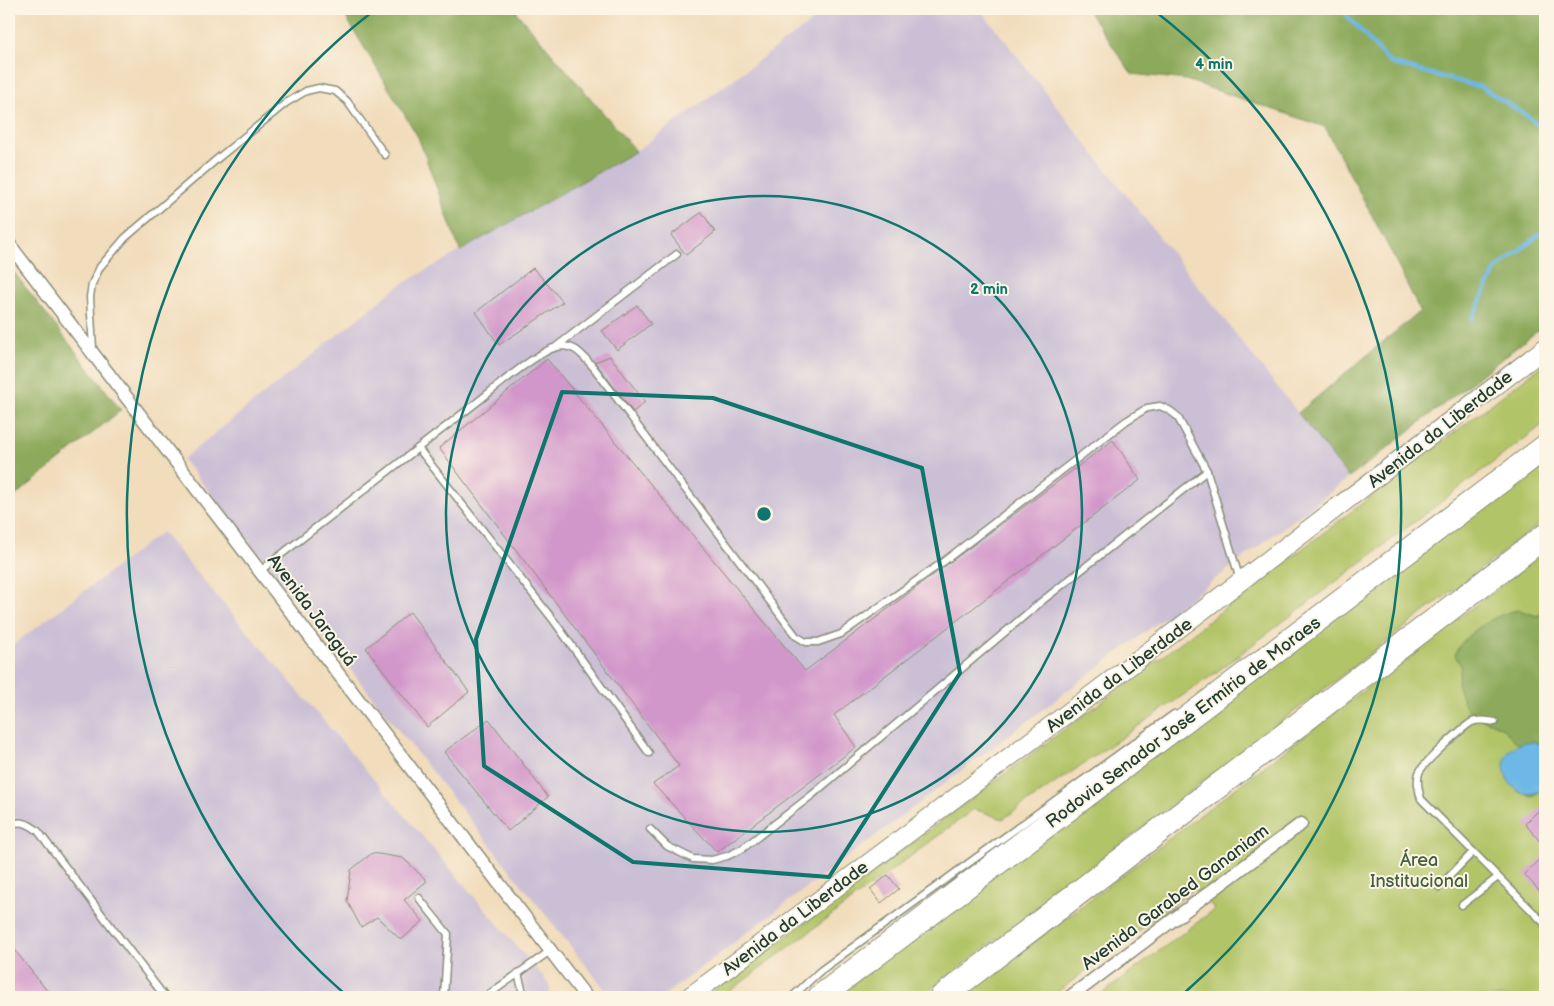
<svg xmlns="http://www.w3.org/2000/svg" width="1554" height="1006" font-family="'Balsamiq Sans',sans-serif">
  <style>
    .industrial { fill: #cbbfd5 }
    .green { fill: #b2c467; stroke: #68804e }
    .forest { fill: #8daa5c; stroke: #567448 }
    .water { fill: #6db8e6; stroke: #467a8d }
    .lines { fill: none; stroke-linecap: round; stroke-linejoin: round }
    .stream { stroke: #6db8e6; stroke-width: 4 }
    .building { fill: #d196ca }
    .lane-casing { stroke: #888c78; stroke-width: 9 }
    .street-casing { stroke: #888c78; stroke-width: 15 }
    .secondary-casing { stroke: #888c78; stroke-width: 20 }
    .highway-casing { stroke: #888c78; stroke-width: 26 }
    .lane { stroke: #fff; stroke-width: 6 }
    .street { stroke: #fff; stroke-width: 12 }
    .secondary { stroke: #fff; stroke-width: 18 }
    .highway { stroke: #fff; stroke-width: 24 }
    .marked { fill: none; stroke: #0f766e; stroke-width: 4; stroke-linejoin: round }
    .ring { fill: none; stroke: #0f766e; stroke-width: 2.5 }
    .labels { text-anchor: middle; stroke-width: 4; stroke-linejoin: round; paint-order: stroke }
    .street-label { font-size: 18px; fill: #1f3d34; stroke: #fcf5e5 }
    .park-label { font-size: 18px; fill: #445f41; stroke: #fcf5e5 }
    .centre { fill: #0f766e; stroke: #fcf5e5; stroke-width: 2.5 }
    .ring-label { font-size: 15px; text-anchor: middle; font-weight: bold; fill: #0f766e; stroke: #fcf5e5; stroke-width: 4; stroke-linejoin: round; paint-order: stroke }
  </style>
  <rect width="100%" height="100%" fill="#fcf5e5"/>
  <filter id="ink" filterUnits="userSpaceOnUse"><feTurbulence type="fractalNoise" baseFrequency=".02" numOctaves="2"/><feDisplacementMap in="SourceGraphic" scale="10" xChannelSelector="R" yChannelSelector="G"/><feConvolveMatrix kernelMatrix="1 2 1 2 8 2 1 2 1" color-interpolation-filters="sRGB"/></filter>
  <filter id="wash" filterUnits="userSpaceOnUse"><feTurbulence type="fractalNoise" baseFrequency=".0096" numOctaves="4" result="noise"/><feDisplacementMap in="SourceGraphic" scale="20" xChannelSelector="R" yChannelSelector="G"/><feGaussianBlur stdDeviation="1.12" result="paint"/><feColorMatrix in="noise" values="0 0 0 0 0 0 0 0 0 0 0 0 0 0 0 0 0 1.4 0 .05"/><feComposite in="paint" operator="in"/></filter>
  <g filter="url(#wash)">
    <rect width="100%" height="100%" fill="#f1dcbb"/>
    <g class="industrial">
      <polygon points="829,9 980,9 1349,478 662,997 611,997 183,459 397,287 636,151"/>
      <polygon points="162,532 549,984 551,997 9,997 9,648"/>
    </g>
    <g class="green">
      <polygon points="1545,363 1545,423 1214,674 1003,819 974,809 722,997 705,997 1155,662"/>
      <polygon points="1545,455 1545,520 921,997 834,997"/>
      <polygon points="1545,552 1545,610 1530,621 1545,629 1545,997 1098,997 1215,909 1194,889 1051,997 962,997"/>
    </g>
    <g class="forest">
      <polygon points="341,9 517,9 517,13 636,151 460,251 418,137"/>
      <polygon points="1087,9 1545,9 1545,325 1349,478 1298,413 1420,311 1388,246 1325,127 1186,80 1132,74"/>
      <polygon points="9,266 121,410 9,501"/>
      <path d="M 1519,610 L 1537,616 L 1545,614 L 1545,788 L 1533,796 L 1518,792 L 1511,775 L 1519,745 L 1501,727 L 1472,714 L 1465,706 L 1457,684 L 1461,666 L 1455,655 C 1461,635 1498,612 1519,610 Z"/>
    </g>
    <path class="water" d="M 1532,741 L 1545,746 L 1545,788 C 1511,813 1480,747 1532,741 Z"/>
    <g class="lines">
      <g class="stream">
        <polyline points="1341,9 1390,63 1481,87 1529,117 1545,131"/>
        <polyline points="1472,319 1496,269 1545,230"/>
      </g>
    </g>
    <g id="blocks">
      <g class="building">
        <polygon points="702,212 715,232 686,255 671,235"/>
        <polygon points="533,268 563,302 499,345 476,312"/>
        <polygon points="637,305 651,324 617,350 602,331"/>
        <polygon points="610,356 645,402 633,412 595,362"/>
        <polygon points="547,359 805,671 1113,440 1140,480 834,715 856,747 717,852 653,784 679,766 439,448"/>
        <polygon points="410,612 469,692 427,727 366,648"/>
        <polygon points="489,719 548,797 508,831 444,752"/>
        <polygon points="1545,804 1545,847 1525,824"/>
        <polygon points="372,853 403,858 427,881 404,900 423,921 401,940 377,917 361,927 347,901 351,870"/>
        <polygon points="1545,854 1545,897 1524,874"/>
        <polygon points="888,875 899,889 881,903 870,889"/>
        <polygon points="9,943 52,997 9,997"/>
      </g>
    </g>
  </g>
  <g filter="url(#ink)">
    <use href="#blocks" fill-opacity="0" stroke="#888c78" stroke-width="1"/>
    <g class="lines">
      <defs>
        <g id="lane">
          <polyline points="557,346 677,254"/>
          <polyline points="93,349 90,297 92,284 100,267 125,238 217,159 286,103 306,91 319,88 335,91 347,101 385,155"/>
          <polyline points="418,448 554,621 649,753"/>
          <polyline points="1207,471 1240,580"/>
          <path d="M 260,571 C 332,515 404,459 476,403 C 493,390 538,351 557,347 C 575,343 583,356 594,368 L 796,636 L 806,642 L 818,642 L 841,634 L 943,562 L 1126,421 L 1147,408 L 1160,406 L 1169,410 L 1177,416 L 1207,471 L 1042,601 L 812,795 L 742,849 L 727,856 L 712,860 L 693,859 L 667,846 L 650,829"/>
          <path d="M 1495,722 C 1488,721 1479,719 1472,722 C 1463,727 1422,764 1419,773 C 1416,782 1419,791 1421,799 L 1545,924"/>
          <path d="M 9,825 C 21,820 28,823 38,831 L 165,997"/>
          <polyline points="1439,887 1473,852"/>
          <polyline points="419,898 448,934 444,997"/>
          <polyline points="1462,905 1498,877"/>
          <polyline points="518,973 524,997"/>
          <polyline points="485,997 550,951"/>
          <polyline points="792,997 820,971 1174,714"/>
        </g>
        <g id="street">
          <polyline points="9,244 586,997"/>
          <polyline points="1070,997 1301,824"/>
        </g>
        <path id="secondary" d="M 689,997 C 977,784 1261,566 1545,348"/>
        <g id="highway">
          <polyline points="820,997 1545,447"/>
          <polyline points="942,997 1545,536"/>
        </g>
      </defs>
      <use href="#lane" class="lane-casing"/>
      <use href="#street" class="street-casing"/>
      <use href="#secondary" class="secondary-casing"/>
      <use href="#highway" class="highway-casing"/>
      <use href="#lane" class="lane"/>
      <use href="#street" class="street"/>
      <use href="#secondary" class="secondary"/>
      <use href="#highway" class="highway"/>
    </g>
  </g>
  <path class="marked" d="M 562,392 L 713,398 L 922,468 L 960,673 L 829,877 L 633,862 L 484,766 L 476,639 Z"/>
  <g class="ring">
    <circle cx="764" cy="514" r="318"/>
    <path d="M346 995A637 637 0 0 1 372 12M1156 12A637 637 0 0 1 1182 995"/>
  </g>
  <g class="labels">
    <g class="street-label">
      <text transform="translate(1440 429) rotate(-38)" y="6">Avenida da Liberdade</text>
      <text transform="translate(312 610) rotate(53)" y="6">Avenida Jaraguá</text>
      <text transform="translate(1119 675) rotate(-37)" y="6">Avenida da Liberdade</text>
      <text transform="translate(1183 722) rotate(-37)" y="6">Rodovia Senador José Ermírio de Moraes</text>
      <text transform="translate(1175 897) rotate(-37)" y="6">Avenida Garabed Gananiam</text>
      <text transform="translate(795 918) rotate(-37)" y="6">Avenida da Liberdade</text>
    </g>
    <g class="park-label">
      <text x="1419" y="866">Área<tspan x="1419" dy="21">Institucional</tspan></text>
    </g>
  </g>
  <circle cx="764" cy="514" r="8" class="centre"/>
  <g class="ring-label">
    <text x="1214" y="69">4 min</text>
    <text x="989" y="294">2 min</text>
  </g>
  <rect width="1554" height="1006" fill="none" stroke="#fcf5e5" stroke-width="30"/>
</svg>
